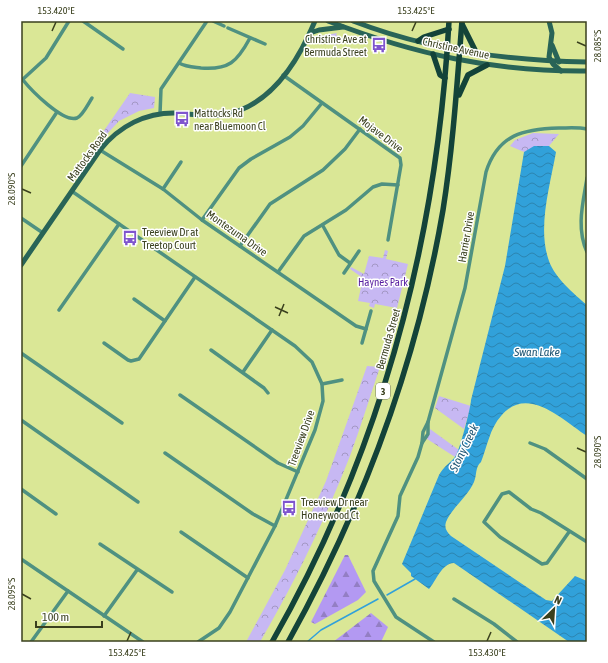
<svg xmlns="http://www.w3.org/2000/svg" width="608" height="663" font-family="'Asap Condensed',sans-serif">
  <style>
    .forest { fill: url(#forest-firs) }
    .park { fill: url(#park-crowns) }
    .water { fill: url(#water-waves) }
    .lines { fill: none; stroke-linecap: round; stroke-linejoin: round }
    .stream { stroke: #31a1da; stroke-width: 1.5 }
    .street { stroke: #4f9181; stroke-width: 3.5 }
    .secondary { stroke: #296457; stroke-width: 5 }
    .primary { stroke: #134339; stroke-width: 5.5 }
    .ticks { fill: none; stroke: #3a401e; stroke-width: 1.5 }
    .labels { text-anchor: middle; stroke-width: 3; stroke-linejoin: round; paint-order: stroke }
    .shield { fill: #fff; stroke: #757962; stroke-width: 1 }
    .shield-label { font-size: 10px; font-weight: bold; fill: #3a401e }
    .poi-label { font-size: 11px; fill: #3a401e; stroke: #fff; text-anchor: start }
    .street-label { font-size: 11px; fill: #3a401e; stroke: #fff }
    .park-label { font-size: 11px; fill: #571ea0; stroke: #fff }
    .water-label { font-size: 12px; font-style: italic; fill: #205776; stroke: #fff }
    .neatline { fill: none; stroke: #3a401e; stroke-width: 1.5 }
    .ticks-label { font-size: 10px; text-anchor: middle; fill: #3a401e }
  </style>
  <defs>
    <pattern id="forest-firs" width="22" height="20" patternUnits="userSpaceOnUse"><rect width="22" height="20" fill="#b399f2"/><path d="M5 1l3.5 6h-7zM16 11l3.5 6h-7z" fill="#937ec3"/></pattern>
    <pattern id="park-crowns" width="20" height="18" patternUnits="userSpaceOnUse"><rect width="20" height="18" fill="#c7b8f3"/><path d="M2 6a3 3 0 1 1 6 0M12 15a3 3 0 1 1 6 0" fill="none" stroke="#a397c4"/></pattern>
    <pattern id="water-waves" width="16" height="10" patternUnits="userSpaceOnUse"><rect width="16" height="10" fill="#31a1da"/><path d="M0 5q4-4 8 0t8 0" fill="none" stroke="#2b85b0"/></pattern>
  </defs>
  <rect width="100%" height="100%" fill="#dae796"/>
  <g class="forest">
    <polygon points="345,555 348,555 366,592 358,600 315,624 311,622"/>
    <polygon points="371,613 388,627 381,642 333,642"/>
  </g>
  <g class="park">
    <polygon points="337,33 336,35 340,37 336,45 316,37"/>
    <polygon points="130,93 155,97 154,108 139,111 119,121 85,158"/>
    <polygon points="533,133 559,134 549,146 540,146 524,152 510,146 515,140"/>
    <polygon points="385,250 388,251 386,259 408,264 397,308 375,304 374,308 369,306 370,303 358,301 363,278 350,269 351,267 364,274 369,256 383,258"/>
    <path d="M 367,366 L 380,367 C 370,396 361,426 350,456 C 325,520 295,582 260,642 L 246,642 L 285,570 L 326,481 Z"/>
    <polygon points="439,396 471,406 464,429 435,408"/>
    <polygon points="430,429 459,450 455,457 427,439"/>
  </g>
  <path class="water" d="M 534,146 L 549,146 L 556,152 C 550,186 537,228 549,261 C 555,278 574,294 587,305 L 587,436 C 563,420 527,384 501,416 C 490,428 487,447 481,462 C 475,467 477,475 474,482 C 468,496 451,509 446,522 C 444,528 447,532 451,536 L 546,600 L 552,601 L 575,576 L 587,581 L 587,642 L 569,642 L 454,563 C 442,563 436,581 429,589 L 411,576 L 411,573 L 402,564 L 439,475 C 444,466 449,464 455,457 C 459,453 471,407 471,400 L 505,266 L 524,152 Z"/>
  <g class="lines">
    <g class="stream">
      <polyline points="387,595 415,579"/>
      <polyline points="307,642 321,630 378,599"/>
    </g>
    <g class="street">
      <polyline points="83,21 123,49"/>
      <polyline points="213,21 224,26"/>
      <polyline points="228,28 265,44"/>
      <path d="M 179,63 C 186,67 193,67 201,68 C 229,70 237,62 250,38"/>
      <polyline points="283,75 400,158 401,165 388,240"/>
      <polyline points="22,80 46,58 69,21"/>
      <path d="M 23,80 C 31,90 63,123 77,118 C 83,115 88,104 92,98"/>
      <polyline points="160,114 161,89 207,21"/>
      <polyline points="100,150 163,189 202,220 356,326 366,329"/>
      <polyline points="21,166 57,112"/>
      <path d="M 587,178 C 583,203 576,228 587,252"/>
      <polyline points="163,189 181,162"/>
      <polyline points="73,192 295,346 312,362 322,384 323,401 315,430 275,526 230,612 219,628 198,642"/>
      <polyline points="21,218 43,233"/>
      <polyline points="202,220 239,168 251,159 290,137 303,126 322,103"/>
      <polyline points="323,226 339,255 350,263"/>
      <polyline points="240,246 270,204 323,170 345,149 360,129"/>
      <polyline points="278,272 304,236 346,210 373,187 382,184 398,185"/>
      <polyline points="344,273 359,251"/>
      <polyline points="134,299 165,321"/>
      <polyline points="59,310 119,224"/>
      <polyline points="104,343 128,360 131,361 139,359 195,277"/>
      <polyline points="362,343 371,311"/>
      <polyline points="211,350 264,388 268,393"/>
      <polyline points="21,353 122,423"/>
      <polyline points="243,372 272,330"/>
      <polyline points="322,384 342,380"/>
      <polyline points="180,395 278,463 298,472"/>
      <polyline points="21,420 138,502"/>
      <polyline points="422,443 428,434 428,422"/>
      <polyline points="530,443 545,449 587,479"/>
      <polyline points="165,453 253,514 275,526"/>
      <polyline points="21,489 56,514"/>
      <polyline points="181,532 248,578"/>
      <polyline points="569,532 547,563 542,564 500,537 484,522 502,494 509,492 531,509 541,513 587,542"/>
      <polyline points="100,544 172,592"/>
      <polyline points="21,559 143,642"/>
      <polyline points="454,599 494,624 517,642"/>
      <polyline points="104,616 137,570"/>
      <polyline points="31,642 68,591"/>
      <path d="M 434,642 L 396,617 L 374,581 L 373,571 L 398,516 L 400,496 L 418,457 L 422,443 L 423,432 L 428,422 L 465,288 L 486,172 C 498,134 524,129 559,128 C 568,128 578,127 587,129"/>
    </g>
    <g class="secondary">
      <path d="M 328,21 C 414,54 494,72 587,71"/>
      <path d="M 353,21 C 428,50 508,61 587,62"/>
      <polyline points="549,21 552,33 549,57 553,64 561,71"/>
      <polyline points="310,33 319,30 343,27"/>
      <polyline points="552,45 559,62"/>
      <path d="M 21,265 L 100,150 C 119,126 146,112 177,113 C 192,114 208,117 223,115 C 270,107 298,62 315,21"/>
    </g>
    <g class="primary">
      <polyline points="462,24 477,54"/>
      <polyline points="418,41 424,37 449,29"/>
      <polyline points="433,54 440,75 445,78"/>
      <polyline points="459,95 468,75 487,65"/>
      <path d="M 272,642 C 381,451 437,240 449,21"/>
      <path d="M 288,642 C 363,507 417,362 443,210 C 453,147 457,84 462,21"/>
    </g>
  </g>
  <path class="ticks" d="M 52,31 L 56,22M 412,31 L 416,22M 577,42 L 586,46M 22,189 L 31,193M 275,307 L 288,313M 279,316 L 284,304M 577,448 L 586,452M 22,594 L 31,599M 127,641 L 131,632M 487,641 L 491,632"/>
  <defs>
    <symbol id="bus-bare" viewBox="-9 -9 18 18"><path d="M-5-6H5V4H4V6H2V4H-2V6H-4V4H-5ZM-3.5-4V0h7V-4ZM-3.5 1.2v1.5H-2V1.2ZM2 1.2v1.5H3.5V1.2Z" fill="#7f55ce" stroke="#fff" stroke-width="2.5" paint-order="stroke"/></symbol>
  </defs>
  <g fill-rule="evenodd">
    <use href="#bus-bare" x="368" y="34" width="22" height="22"/>
    <use href="#bus-bare" x="171" y="108" width="22" height="22"/>
    <use href="#bus-bare" x="119" y="227" width="22" height="22"/>
    <use href="#bus-bare" x="278" y="497" width="22" height="22"/>
  </g>
  <g class="labels">
    <rect class="shield" x="376" y="383" width="14" height="16" rx="3"/>
    <g class="shield-label">
      <text x="383" y="395">3</text>
    </g>
    <g class="poi-label">
      <text x="367" y="43" text-anchor="end">Christine Ave at<tspan x="367" dy="13">Bermuda Street</tspan></text>
      <text x="194" y="117">Mattocks Rd<tspan x="194" dy="13">near Bluemoon Cl</tspan></text>
      <text x="142" y="236">Treeview Dr at<tspan x="142" dy="13">Treetop Court</tspan></text>
      <text x="301" y="506">Treeview Dr near<tspan x="301" dy="13">Honeywood Ct</tspan></text>
    </g>
    <g class="street-label">
      <text transform="translate(456 48) rotate(12)" y="4">Christine Avenue</text>
      <text transform="translate(381 134) rotate(37)" y="4">Mojave Drive</text>
      <text transform="translate(87 156) rotate(-54)" y="4">Mattocks Road</text>
      <text transform="translate(237 233) rotate(35)" y="4">Montezuma Drive</text>
      <text transform="translate(466 237) rotate(-80)" y="4">Harrier Drive</text>
      <text transform="translate(388 339) rotate(-74)" y="4">Bermuda Street</text>
      <text transform="translate(301 438) rotate(-70)" y="4">Treeview Drive</text>
    </g>
    <g class="park-label">
      <text x="383" y="286">Haynes Park</text>
    </g>
    <g class="water-label">
      <text x="537" y="356">Swan Lake</text>
      <text transform="translate(464 448) rotate(-64)" y="4">Stony Creek</text>
    </g>
  </g>
  <rect width="608" height="663" fill="none" stroke="#ffffff" stroke-width="44"/>
  <g transform="translate(554 609) rotate(25)" stroke="#ffffff" stroke-width="3" paint-order="stroke">
  <path d="M0-3L7 15L0 10L-7 15Z" fill="#3a401e"/>
  <text y="-6" font-size="11" font-weight="bold" text-anchor="middle" fill="#3a401e">N</text>
  </g>
  <path d="M36 621v6h66v-6" fill="none" stroke="#3a401e" stroke-width="2"/>
  <text x="42" y="621" font-size="12" fill="#3a401e" stroke="#ffffff" stroke-width="3" paint-order="stroke">100 m</text>
  <rect x="22" y="22" width="564" height="619" class="neatline"/>
  <g class="ticks-label">
    <text x="56" y="14">153.420°E</text>
    <text x="416" y="14">153.425°E</text>
    <text transform="translate(597 46) rotate(-90)" y="4">28.085°S</text>
    <text transform="translate(11 189) rotate(-90)" y="4">28.090°S</text>
    <text transform="translate(597 452) rotate(-90)" y="4">28.090°S</text>
    <text transform="translate(11 594) rotate(-90)" y="4">28.095°S</text>
    <text x="127" y="656">153.425°E</text>
    <text x="487" y="656">153.430°E</text>
  </g>
</svg>
